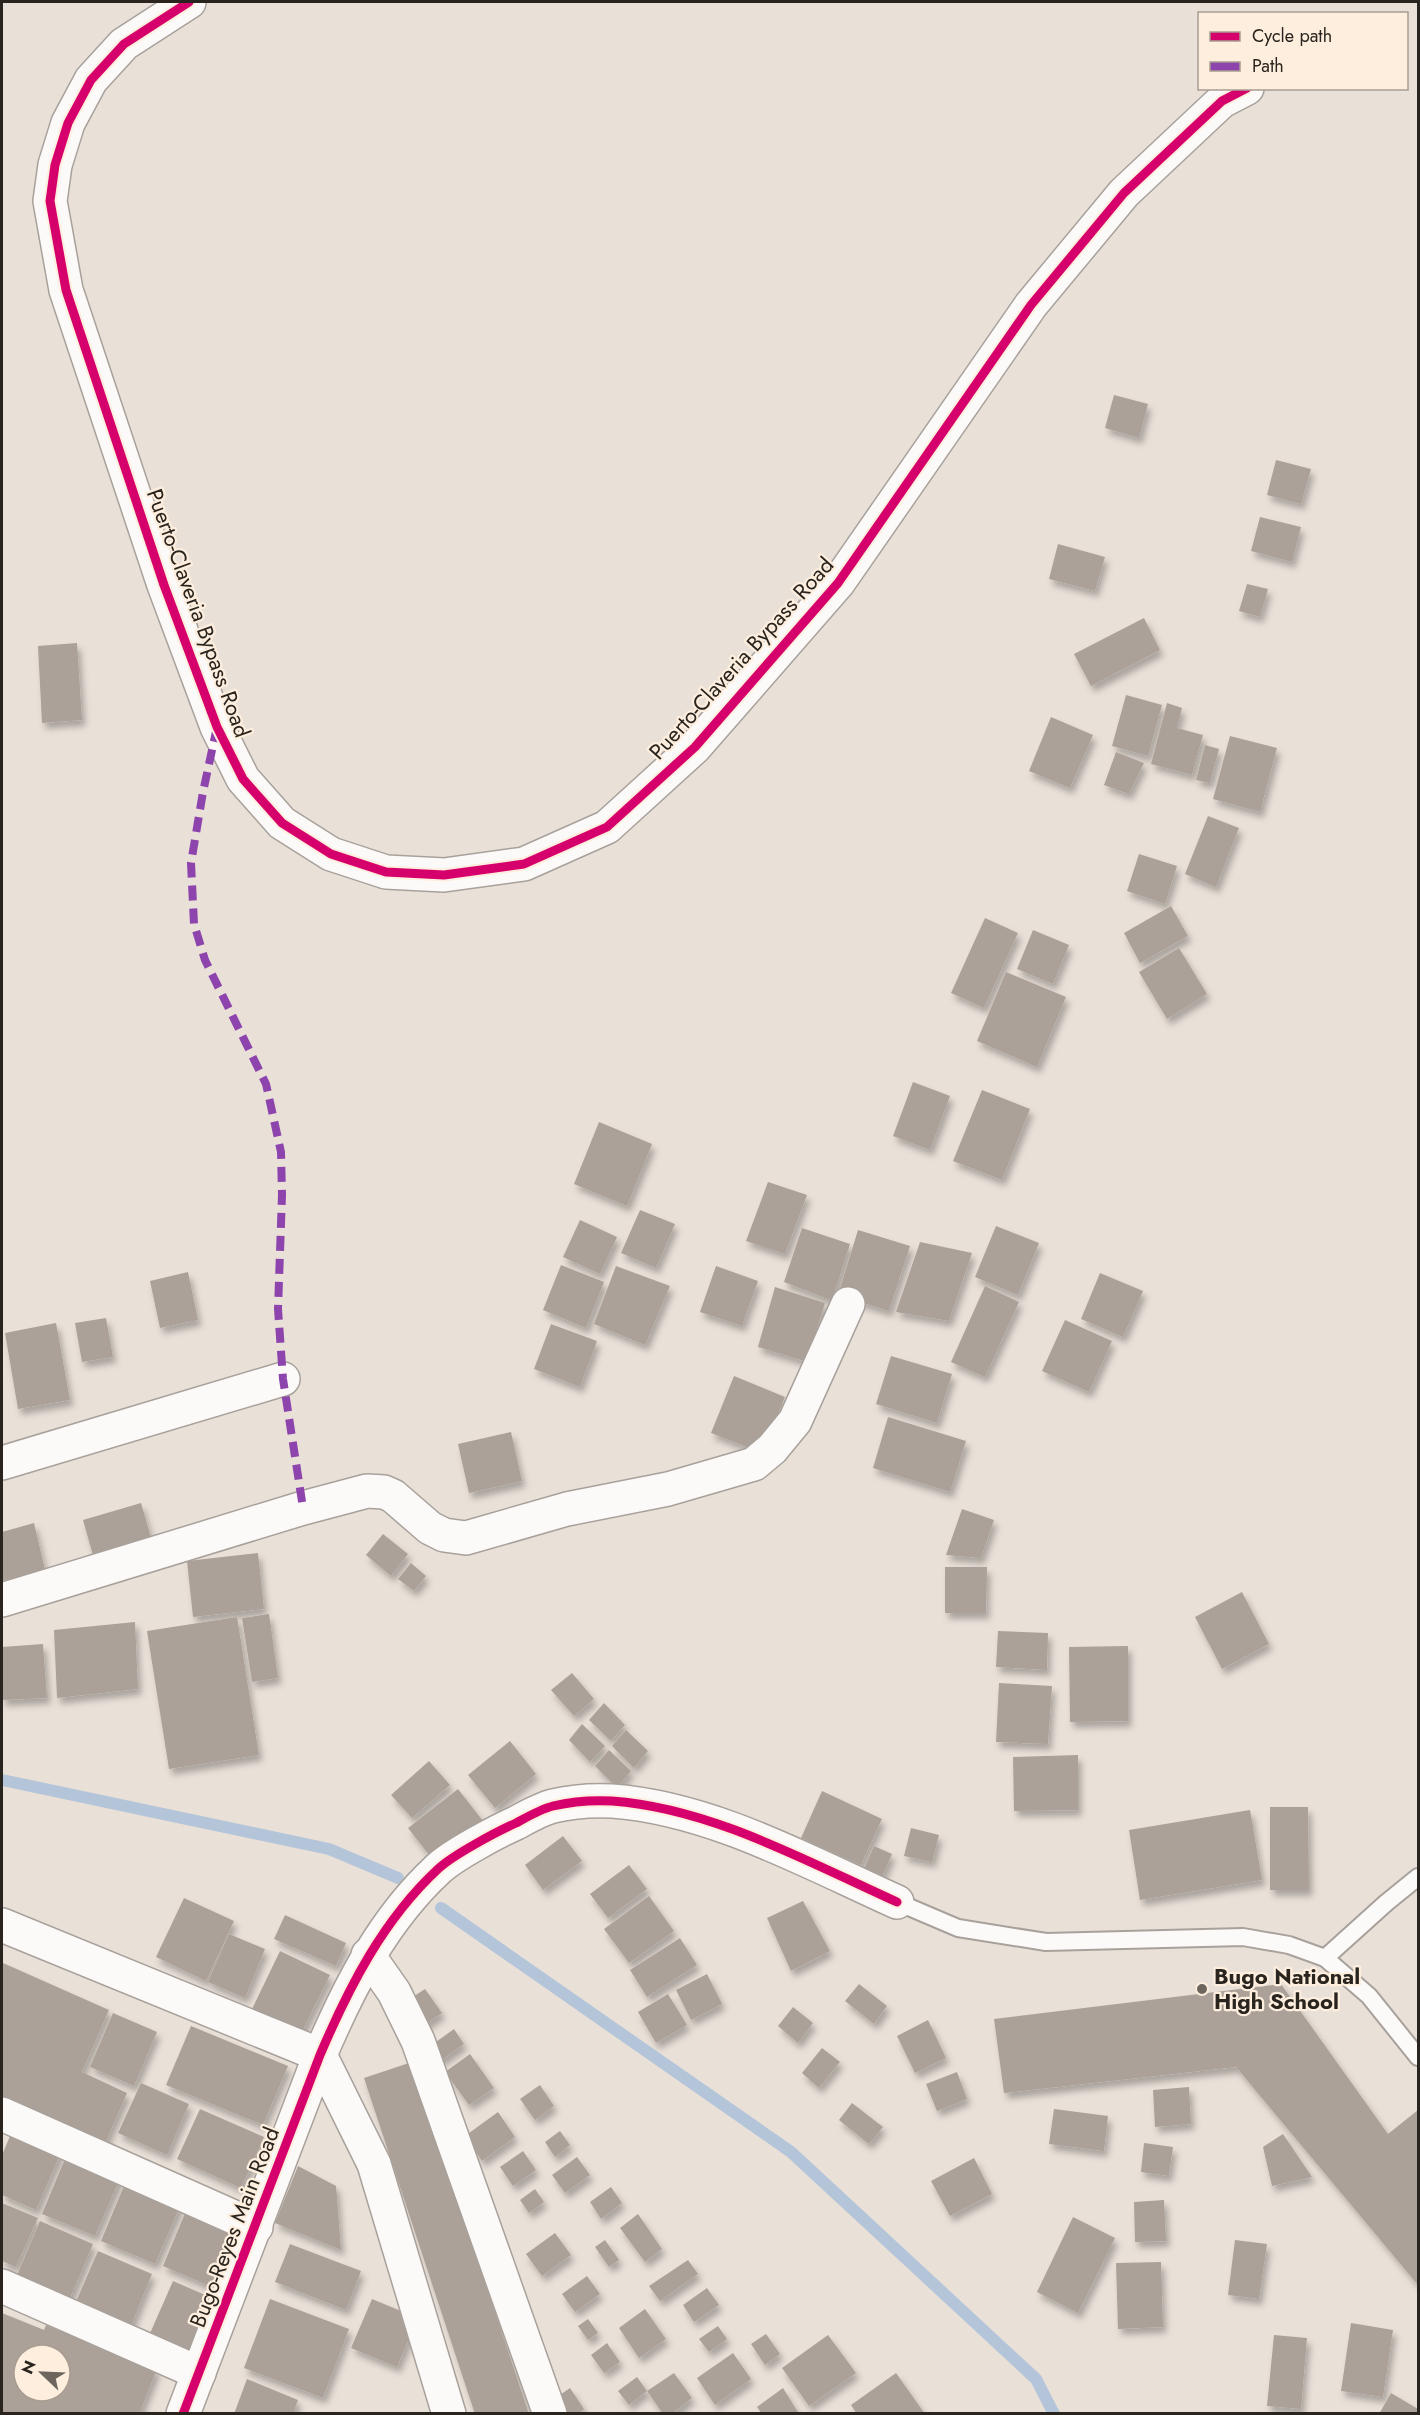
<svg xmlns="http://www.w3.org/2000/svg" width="1420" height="2415" font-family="Jost,sans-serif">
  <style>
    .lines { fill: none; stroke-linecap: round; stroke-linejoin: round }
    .stream { stroke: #b4c5da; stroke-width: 12 }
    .building { fill: #aba198; fill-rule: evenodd; filter: url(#shadow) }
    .lane-casing { stroke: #a8a19b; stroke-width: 20 }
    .street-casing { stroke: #a8a19b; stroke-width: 36 }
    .secondary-casing { stroke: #a8a19b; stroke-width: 36 }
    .lane { stroke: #fcfaf9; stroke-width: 16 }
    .street { stroke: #fcfaf9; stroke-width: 33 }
    .secondary { stroke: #fcfaf9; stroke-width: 33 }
    .quiet { stroke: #8e44ad; stroke-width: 8; stroke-dasharray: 15 8; stroke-linecap: butt }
    .cycleway-casing { stroke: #fdeede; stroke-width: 13 }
    .cycleway { stroke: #d6006c; stroke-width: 9 }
    .poi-dot { fill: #6c665f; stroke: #fdeede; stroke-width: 2 }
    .labels { text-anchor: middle; stroke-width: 4.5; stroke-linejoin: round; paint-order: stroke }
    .street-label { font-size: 22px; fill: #29241e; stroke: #fdeede }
    .poi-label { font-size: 22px; font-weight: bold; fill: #29241e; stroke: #fdeede; text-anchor: start }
  </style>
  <defs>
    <filter id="shadow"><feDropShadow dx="3.5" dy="6" stdDeviation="3" flood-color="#0004"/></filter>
  </defs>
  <rect width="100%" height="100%" fill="#e9e0d8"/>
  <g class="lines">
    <g class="stream">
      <polyline points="2,1780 329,1849 398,1878"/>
      <polyline points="441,1908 791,2152 1036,2379 1054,2414"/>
    </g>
  </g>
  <g class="building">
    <polygon points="1114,395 1148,404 1139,438 1105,428"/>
    <polygon points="1276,460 1311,469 1301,504 1267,495"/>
    <polygon points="1260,517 1301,527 1292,562 1251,551"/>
    <polygon points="1058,544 1105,557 1095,591 1049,579"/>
    <polygon points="1247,584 1268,589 1260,617 1239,611"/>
    <polygon points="1144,618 1160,650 1091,686 1074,654"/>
    <polygon points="77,643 82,720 42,723 38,646"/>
    <polygon points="1126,695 1162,705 1148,756 1112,746"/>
    <polygon points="1167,703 1182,708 1177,728 1203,735 1192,775 1151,764"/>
    <polygon points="1051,717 1093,735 1070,788 1029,771"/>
    <polygon points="1230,736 1277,748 1260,812 1213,799"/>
    <polygon points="1205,745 1219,749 1210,783 1196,780"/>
    <polygon points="1116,752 1144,763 1129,794 1104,785"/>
    <polygon points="1208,816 1239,828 1216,887 1185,874"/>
    <polygon points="1139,854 1177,866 1165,904 1127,891"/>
    <polygon points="1171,906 1188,936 1140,963 1124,933"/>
    <polygon points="985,918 1018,933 984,1008 951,993"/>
    <polygon points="1033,930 1069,945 1053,984 1017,969"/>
    <polygon points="1179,948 1207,994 1167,1019 1139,972"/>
    <polygon points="1006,972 1066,997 1037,1067 977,1041"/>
    <polygon points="913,1082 950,1096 930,1150 893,1136"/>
    <polygon points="982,1090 1030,1109 1002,1180 953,1161"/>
    <polygon points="599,1122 652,1144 627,1206 574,1184"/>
    <polygon points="768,1182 807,1195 785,1254 746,1241"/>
    <polygon points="640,1210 675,1224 656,1268 621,1253"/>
    <polygon points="580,1220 617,1237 600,1274 563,1257"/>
    <polygon points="996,1226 1039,1243 1018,1295 975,1277"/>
    <polygon points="802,1228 850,1244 833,1298 825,1298 784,1282"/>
    <polygon points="858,1230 910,1246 889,1311 838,1295"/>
    <polygon points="920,1242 972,1253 949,1321 896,1312"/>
    <polygon points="561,1265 604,1282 586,1328 543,1310"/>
    <polygon points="616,1266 670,1286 645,1345 594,1324"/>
    <polygon points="716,1266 758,1281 742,1326 700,1312"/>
    <polygon points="188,1272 198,1320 160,1328 150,1281"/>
    <polygon points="1100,1273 1143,1291 1123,1337 1081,1319"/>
    <polygon points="985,1286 1019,1302 985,1377 951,1362"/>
    <polygon points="775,1287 825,1303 807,1362 758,1347"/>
    <polygon points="106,1318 113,1357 82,1362 75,1323"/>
    <polygon points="1065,1320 1112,1341 1089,1392 1042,1371"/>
    <polygon points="56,1323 70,1400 18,1409 5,1333"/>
    <polygon points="551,1324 597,1341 580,1387 534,1369"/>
    <polygon points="891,1356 952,1374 937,1423 876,1404"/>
    <polygon points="734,1376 785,1397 762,1453 711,1433"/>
    <polygon points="888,1417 966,1441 950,1492 873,1468"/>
    <polygon points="511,1432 522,1481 469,1493 458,1444"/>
    <polygon points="141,1503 152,1541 94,1559 83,1520"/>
    <polygon points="962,1509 994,1520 981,1558 946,1555"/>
    <polygon points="34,1523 45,1570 2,1581 2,1532"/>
    <polygon points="383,1534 408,1554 391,1576 366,1555"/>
    <polygon points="258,1553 264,1609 193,1617 187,1561"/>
    <polygon points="411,1563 426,1576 414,1591 398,1579"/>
    <polygon points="945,1567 987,1567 986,1613 945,1613"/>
    <polygon points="1242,1592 1269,1644 1222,1669 1195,1617"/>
    <polygon points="269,1614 278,1678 252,1682 242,1618"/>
    <polygon points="237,1617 259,1755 169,1769 147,1631"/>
    <polygon points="135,1622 138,1689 57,1698 54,1630"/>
    <polygon points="998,1631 1048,1633 1047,1670 996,1667"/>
    <polygon points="43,1644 47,1698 2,1700 2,1647"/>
    <polygon points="1128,1646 1128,1721 1070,1722 1069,1647"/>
    <polygon points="572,1673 594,1699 574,1716 551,1690"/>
    <polygon points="999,1683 1052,1686 1048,1744 996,1742"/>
    <polygon points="604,1703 625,1725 611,1741 589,1720"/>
    <polygon points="582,1724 605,1746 590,1762 569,1740"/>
    <polygon points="626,1730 648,1751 634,1768 612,1746"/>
    <polygon points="510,1741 536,1774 495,1808 468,1775"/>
    <polygon points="609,1750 631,1771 617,1788 595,1766"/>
    <polygon points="1078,1755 1078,1810 1014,1811 1013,1757"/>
    <polygon points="429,1761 450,1785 412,1818 391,1795"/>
    <polygon points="458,1789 483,1821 433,1860 408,1828"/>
    <polygon points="822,1791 882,1819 861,1865 801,1838"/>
    <polygon points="1270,1807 1308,1807 1309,1890 1270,1890"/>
    <polygon points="1250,1810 1262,1880 1140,1900 1129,1830"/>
    <polygon points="911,1828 939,1835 932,1862 904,1856"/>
    <polygon points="563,1836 582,1861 543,1890 525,1865"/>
    <polygon points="874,1846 892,1854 882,1877 864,1869"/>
    <polygon points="629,1865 647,1889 608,1918 590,1894"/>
    <polygon points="649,1896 674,1931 629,1963 604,1929"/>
    <polygon points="184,1898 234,1921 206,1981 156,1957"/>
    <polygon points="803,1901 830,1951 791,1971 767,1918"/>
    <polygon points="285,1915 346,1943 336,1966 274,1939"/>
    <polygon points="229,1934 265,1949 245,1998 208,1982"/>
    <polygon points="680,1938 697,1965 647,1997 630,1970"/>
    <polygon points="280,1951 330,1975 301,2034 252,2009"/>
    <polygon points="3,1963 109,2010 82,2072 127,2093 104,2146 2,2101"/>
    <polygon points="707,1974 722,2004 691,2020 676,1990"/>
    <polygon points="859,1984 887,2006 874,2024 845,2001"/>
    <polygon points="1281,1984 1388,2134 1418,2110 1418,2285 1236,2067 1004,2093 994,2019"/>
    <polygon points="425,1989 442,2013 422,2027 405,2002"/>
    <polygon points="668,1994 687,2025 656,2043 638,2012"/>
    <polygon points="793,2007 813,2023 798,2043 778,2026"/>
    <polygon points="113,2013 157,2032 134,2086 90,2067"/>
    <polygon points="928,2020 946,2058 915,2073 897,2036"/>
    <polygon points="191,2026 288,2066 263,2125 166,2085"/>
    <polygon points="454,2029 464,2044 439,2062 429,2047"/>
    <polygon points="822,2048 840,2062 819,2088 802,2073"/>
    <polygon points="470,2054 494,2088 469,2105 445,2072"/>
    <polygon points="412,2062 529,2414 475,2414 364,2078"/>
    <polygon points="957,2072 967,2099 937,2111 926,2084"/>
    <polygon points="141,2083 189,2104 167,2155 118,2133"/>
    <polygon points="540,2085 554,2106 535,2120 520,2099"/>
    <polygon points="1189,2087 1191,2124 1155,2127 1153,2090"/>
    <polygon points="852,2103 883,2127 869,2144 839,2120"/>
    <polygon points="200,2109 264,2137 241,2188 177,2159"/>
    <polygon points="1054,2109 1108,2116 1104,2151 1049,2144"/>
    <polygon points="498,2112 515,2137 482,2161 465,2136"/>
    <polygon points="13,2129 62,2150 36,2210 2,2195 2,2155"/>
    <polygon points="560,2131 570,2145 555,2157 545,2142"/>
    <polygon points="1283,2134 1312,2177 1272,2186 1263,2147"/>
    <polygon points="1144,2143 1173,2147 1169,2176 1141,2172"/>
    <polygon points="523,2151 536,2170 513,2186 500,2167"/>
    <polygon points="67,2154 121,2176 95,2236 42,2214"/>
    <polygon points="577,2157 590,2175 565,2193 552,2175"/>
    <polygon points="974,2158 992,2194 950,2216 931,2181"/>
    <polygon points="298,2166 336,2186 341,2250 275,2223"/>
    <polygon points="126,2181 181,2204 155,2264 101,2241"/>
    <polygon points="611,2187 622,2203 601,2219 590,2202"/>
    <polygon points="535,2189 544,2202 529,2213 520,2200"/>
    <polygon points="1164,2200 1166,2241 1135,2242 1134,2202"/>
    <polygon points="2,2203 38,2218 16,2267 2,2261"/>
    <polygon points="188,2206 239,2228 214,2288 163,2266"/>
    <polygon points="638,2214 662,2249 645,2262 620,2228"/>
    <polygon points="1073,2217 1115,2238 1078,2313 1037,2292"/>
    <polygon points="40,2221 93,2244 68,2303 15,2280"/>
    <polygon points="555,2233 571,2255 542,2276 526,2254"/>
    <polygon points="605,2240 619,2260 609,2267 595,2247"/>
    <polygon points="1235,2240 1267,2244 1259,2299 1228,2295"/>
    <polygon points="290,2244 361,2271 346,2310 275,2282"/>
    <polygon points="98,2251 152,2274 130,2328 75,2304"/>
    <polygon points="688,2260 698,2274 660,2301 649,2286"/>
    <polygon points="1161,2262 1163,2327 1118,2329 1116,2263"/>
    <polygon points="587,2276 600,2294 575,2312 562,2294"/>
    <polygon points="173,2281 219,2301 195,2358 148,2338"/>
    <polygon points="707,2288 719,2305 694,2322 683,2305"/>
    <polygon points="270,2299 349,2329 323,2398 244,2368"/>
    <polygon points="372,2299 418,2318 397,2367 351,2348"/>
    <polygon points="645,2309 666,2339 639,2358 619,2328"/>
    <path d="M 2,2313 L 44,2330 L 46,2325 L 157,2369 L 139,2414 L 2,2414 ZM 24,2355 L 60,2355 L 60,2391 L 24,2391 Z"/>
    <polygon points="588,2319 598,2333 588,2340 578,2326"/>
    <polygon points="1351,2323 1393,2330 1383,2397 1341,2391"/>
    <polygon points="718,2326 727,2339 709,2352 699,2339"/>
    <polygon points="766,2334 780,2354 765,2365 751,2344"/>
    <polygon points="828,2335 856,2373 809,2406 782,2368"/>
    <polygon points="1274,2335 1307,2338 1301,2409 1267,2406"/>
    <polygon points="607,2343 620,2362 604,2373 591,2355"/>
    <polygon points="733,2353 751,2379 715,2405 697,2378"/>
    <polygon points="674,2373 692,2398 671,2414 663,2414 647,2391"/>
    <polygon points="896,2373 925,2414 857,2414 851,2405"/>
    <polygon points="637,2377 647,2391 629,2405 618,2391"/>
    <polygon points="247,2379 298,2400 293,2414 234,2414"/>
    <polygon points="570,2388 584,2409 578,2414 564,2414 554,2399"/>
    <polygon points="783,2388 799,2414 762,2414 757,2407"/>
    <polygon points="1391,2393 1418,2409 1418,2414 1379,2414"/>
  </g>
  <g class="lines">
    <defs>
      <g id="lane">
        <polyline points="897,1902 958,1928 1046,1942 1243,1937 1289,1945 1325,1958 1369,1996 1418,2057"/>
        <polyline points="1325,1958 1386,1903 1418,1877"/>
      </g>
      <g id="street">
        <polyline points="2,1463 283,1379"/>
        <polyline points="2,1600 303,1508 367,1491 384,1492 393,1496 430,1528 444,1535 466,1538 567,1509 668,1489 754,1464 772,1449 795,1421 848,1304"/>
        <polyline points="2,1925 320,2055 374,2164 449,2414"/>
        <polyline points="368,1955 394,1992 418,2041 550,2414"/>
        <path d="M 320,2055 C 349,1987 383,1920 438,1869 C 453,1855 496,1832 516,1823 C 527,1817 541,1809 553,1806 C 570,1802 594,1800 612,1801 C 711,1808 808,1862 897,1902"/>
        <polyline points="2,2114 256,2227"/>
        <polyline points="2,2286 199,2373"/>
      </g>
      <g id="secondary">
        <polyline points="189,2 124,44 91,80 68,123 55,165 50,201 66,290 164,585 217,727 243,779 282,823 331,854 386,872 444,875 524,864 607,827 695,747 838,583 1031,305 1124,193 1222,101 1247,88"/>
        <polyline points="183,2414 320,2055"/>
      </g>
    </defs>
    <use href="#lane" class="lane-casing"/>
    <use href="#street" class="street-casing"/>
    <use href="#secondary" class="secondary-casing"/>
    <use href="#lane" class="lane"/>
    <use href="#street" class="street"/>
    <use href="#secondary" class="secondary"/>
    <polyline class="quiet" points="217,727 203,792 191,863 194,924 205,960 266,1084 281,1152 282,1195 278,1309 283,1379 303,1508"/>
    <defs>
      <g id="cycleway">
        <polyline points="189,2 124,44 91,80 68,123 55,165 50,201 66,290 164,585 217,727 243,779 282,823 331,854 386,872 444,875 524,864 607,827 695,747 838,583 1031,305 1124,193 1222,101 1247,88"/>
        <path d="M 183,2414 L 320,2055 C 349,1987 383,1920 438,1869 C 453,1855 496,1832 516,1823 C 527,1817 541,1809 553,1806 C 570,1802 594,1800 612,1801 C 711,1808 808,1862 897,1902"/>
      </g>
    </defs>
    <use href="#cycleway" class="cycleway-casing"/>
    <use href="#cycleway" class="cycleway"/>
  </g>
  <circle class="poi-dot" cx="1202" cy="1989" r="6"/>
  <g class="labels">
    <g class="street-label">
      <text transform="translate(199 613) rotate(70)" y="8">Puerto-Claveria Bypass Road</text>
      <text transform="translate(741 658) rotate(-48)" y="8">Puerto-Claveria Bypass Road</text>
      <text transform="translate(234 2227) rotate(-69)" y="8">Bugo-Reyes Main Road</text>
    </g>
    <g class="poi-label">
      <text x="1214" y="1984">Bugo National<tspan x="1214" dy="25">High School</tspan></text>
    </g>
  </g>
  <rect width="1420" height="2415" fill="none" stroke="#29241e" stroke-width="6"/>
  <rect x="1198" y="12" width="210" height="78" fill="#fdeede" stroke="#a89d91" stroke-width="1.5"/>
  <rect x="1210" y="32" width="30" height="9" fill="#d6006c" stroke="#a89d91" stroke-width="1.5"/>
  <text x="1252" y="42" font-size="18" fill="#29241e">Cycle path</text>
  <rect x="1210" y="62" width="30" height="9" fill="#8e44ad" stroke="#a89d91" stroke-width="1.5"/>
  <text x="1252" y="72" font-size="18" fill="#29241e">Path</text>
  <g transform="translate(42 2373) rotate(293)"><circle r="28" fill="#fdeede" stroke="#a89d91" stroke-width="1.5"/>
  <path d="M0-4.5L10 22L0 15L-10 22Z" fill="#6c665f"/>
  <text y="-9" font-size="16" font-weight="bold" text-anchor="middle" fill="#29241e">N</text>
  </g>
</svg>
